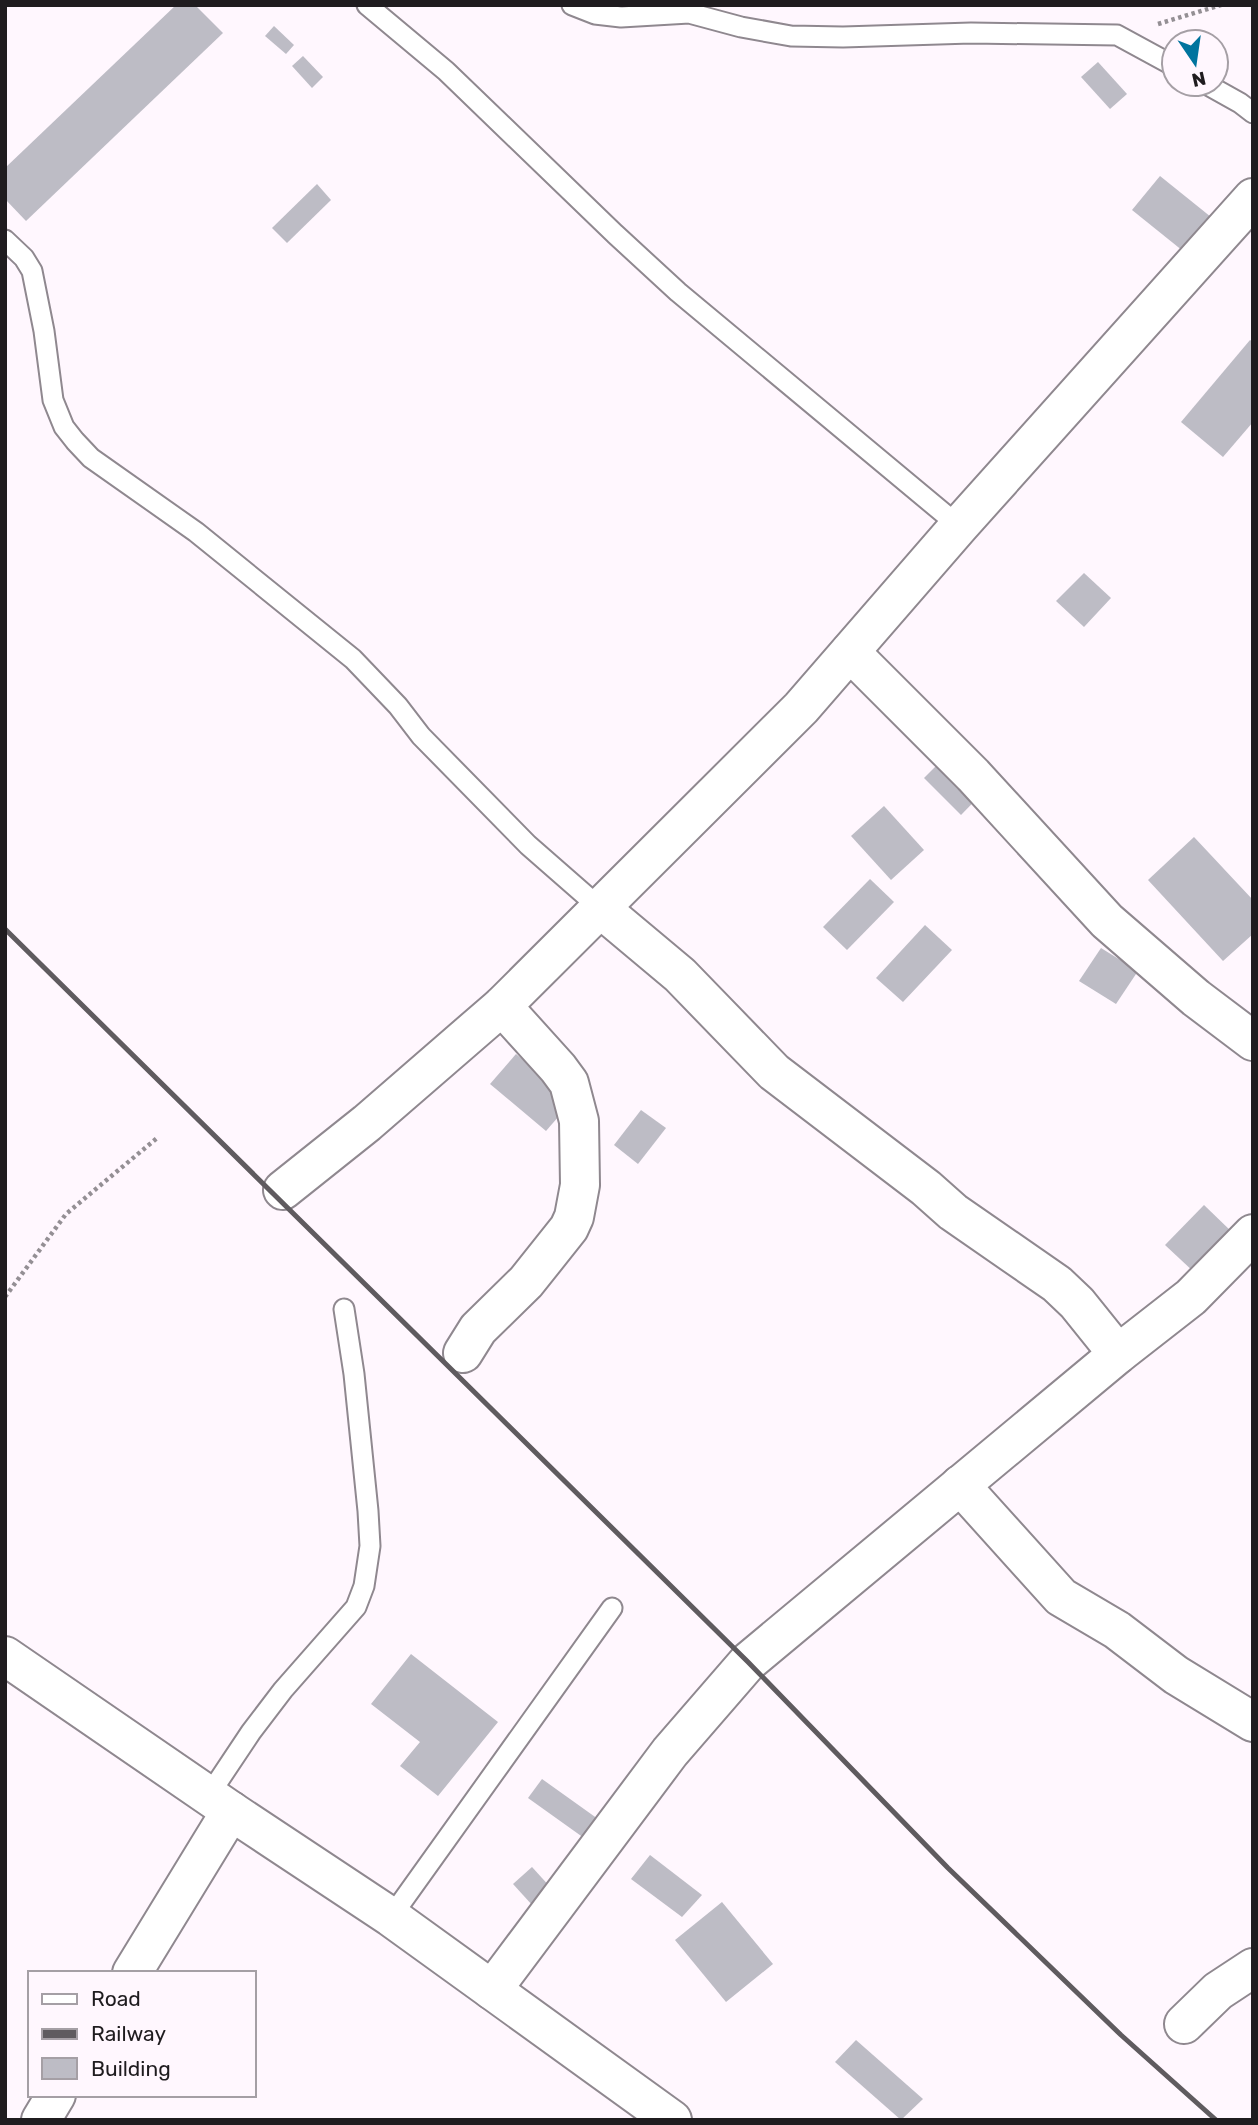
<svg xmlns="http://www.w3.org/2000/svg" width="1258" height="2125" font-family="Rubik,sans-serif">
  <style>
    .building { fill: #bdbcc5 }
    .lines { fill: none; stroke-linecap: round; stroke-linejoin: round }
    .lane-casing { stroke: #8f888f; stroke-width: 23 }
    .street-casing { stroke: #8f888f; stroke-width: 42 }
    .path { stroke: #948f94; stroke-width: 4.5; stroke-dasharray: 3.5 3.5; stroke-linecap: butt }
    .lane { stroke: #fff; stroke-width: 19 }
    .street { stroke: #fff; stroke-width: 38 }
    .rail { stroke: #5f5b5f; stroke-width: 5 }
  </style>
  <rect width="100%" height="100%" fill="#fff7fe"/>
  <g class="building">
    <polygon points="176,5 195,5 223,33 26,221 5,199 5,168"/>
    <polygon points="274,26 294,45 286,54 265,36"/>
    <polygon points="303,56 323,77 312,88 292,66"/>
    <polygon points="1098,62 1127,94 1110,109 1081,77"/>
    <polygon points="1160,176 1211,217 1183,251 1132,210"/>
    <polygon points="317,184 331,200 287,243 272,228"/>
    <polygon points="1250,340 1253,342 1253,422 1223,457 1181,422"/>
    <polygon points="1084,573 1111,598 1084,627 1056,601"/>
    <polygon points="945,757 998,777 961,815 924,778"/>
    <polygon points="884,806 924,850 891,880 851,836"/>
    <polygon points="1194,837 1253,900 1253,934 1223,961 1148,880"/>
    <polygon points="870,879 894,902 847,950 823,927"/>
    <polygon points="925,925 952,950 903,1002 876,978"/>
    <polygon points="1101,948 1138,971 1116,1004 1079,981"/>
    <polygon points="516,1054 572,1101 546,1131 490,1084"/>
    <polygon points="641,1110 666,1128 638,1164 614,1145"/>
    <polygon points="1204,1205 1233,1233 1195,1273 1165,1245"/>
    <polygon points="411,1654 498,1722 438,1796 400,1766 420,1742 371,1704"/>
    <polygon points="542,1779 605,1824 591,1843 528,1798"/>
    <polygon points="650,1855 702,1895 682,1917 631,1879"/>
    <polygon points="532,1867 552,1889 533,1906 513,1884"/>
    <polygon points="722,1902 773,1964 726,2002 675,1940"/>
    <polygon points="856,2040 923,2099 901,2120 835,2062"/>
  </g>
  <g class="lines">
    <defs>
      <g id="lane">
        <polyline points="367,5 446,71 615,234 678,292 959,526"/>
        <polyline points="572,5 595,14 621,17 689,13 741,27 791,36 843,37 971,33 1117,35 1174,66"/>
        <polyline points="1206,84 1240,103 1253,113"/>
        <polyline points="5,240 24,258 32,271 44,331 53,400 64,427 75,441 91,458 196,532 353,659 398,706 421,736 528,845 600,908"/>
        <polyline points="209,1795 251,1732 283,1690 356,1607 364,1586 370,1546 368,1511 354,1374 344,1309"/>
        <polyline points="391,1917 612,1608"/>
      </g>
      <g id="street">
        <polyline points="850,652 973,775 1107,921 1196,998 1253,1041"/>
        <polyline points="600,908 680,975 774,1072 926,1188 953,1212 1057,1284 1077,1303 1118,1354"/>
        <polyline points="283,1190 367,1123 502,1006 801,708 959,526 1253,198"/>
        <polyline points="463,1353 478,1329 526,1282 569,1228 574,1217 580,1185 579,1121 569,1083 558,1068 502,1006"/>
        <polyline points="960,1485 1061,1597 1117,1630 1176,1675 1253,1722"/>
        <polyline points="5,1656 231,1811 391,1917 672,2120"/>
        <polyline points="132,1973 231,1811"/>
        <polyline points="492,1990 670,1752 748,1662 1118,1354 1191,1297 1253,1234"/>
        <polyline points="1184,2024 1218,1991 1253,1968"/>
        <polyline points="41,2120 56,2095"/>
      </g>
    </defs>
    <use href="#lane" class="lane-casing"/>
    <use href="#street" class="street-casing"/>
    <g class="path">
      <polyline points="1158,24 1221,5"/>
      <polyline points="5,1297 66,1214 157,1138"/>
    </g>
    <use href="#lane" class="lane"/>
    <use href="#street" class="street"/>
    <polyline class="rail" points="5,929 748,1662 948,1868 1121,2035 1216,2120"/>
  </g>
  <rect width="1258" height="2125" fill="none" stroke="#1f1c1f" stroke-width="14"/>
  <rect x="28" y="1971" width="228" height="126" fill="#fff7fe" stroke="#a59fa5" stroke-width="2"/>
  <rect x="42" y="1994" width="35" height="10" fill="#ffffff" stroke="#a59fa5" stroke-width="2"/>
  <text x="91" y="2006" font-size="21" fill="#1f1c1f">Road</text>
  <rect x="42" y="2029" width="35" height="10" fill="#5f5b5f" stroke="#a59fa5" stroke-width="2"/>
  <text x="91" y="2041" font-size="21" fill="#1f1c1f">Railway</text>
  <rect x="42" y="2058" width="35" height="21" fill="#bdbcc5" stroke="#a59fa5" stroke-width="2"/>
  <text x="91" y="2076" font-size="21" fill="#1f1c1f">Building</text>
  <g transform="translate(1195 63) rotate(167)"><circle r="33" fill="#fff7fe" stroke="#a59fa5" stroke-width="2"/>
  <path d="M0-5L12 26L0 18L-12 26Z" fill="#00749e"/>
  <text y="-10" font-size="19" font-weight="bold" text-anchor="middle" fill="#1f1c1f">N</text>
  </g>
</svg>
